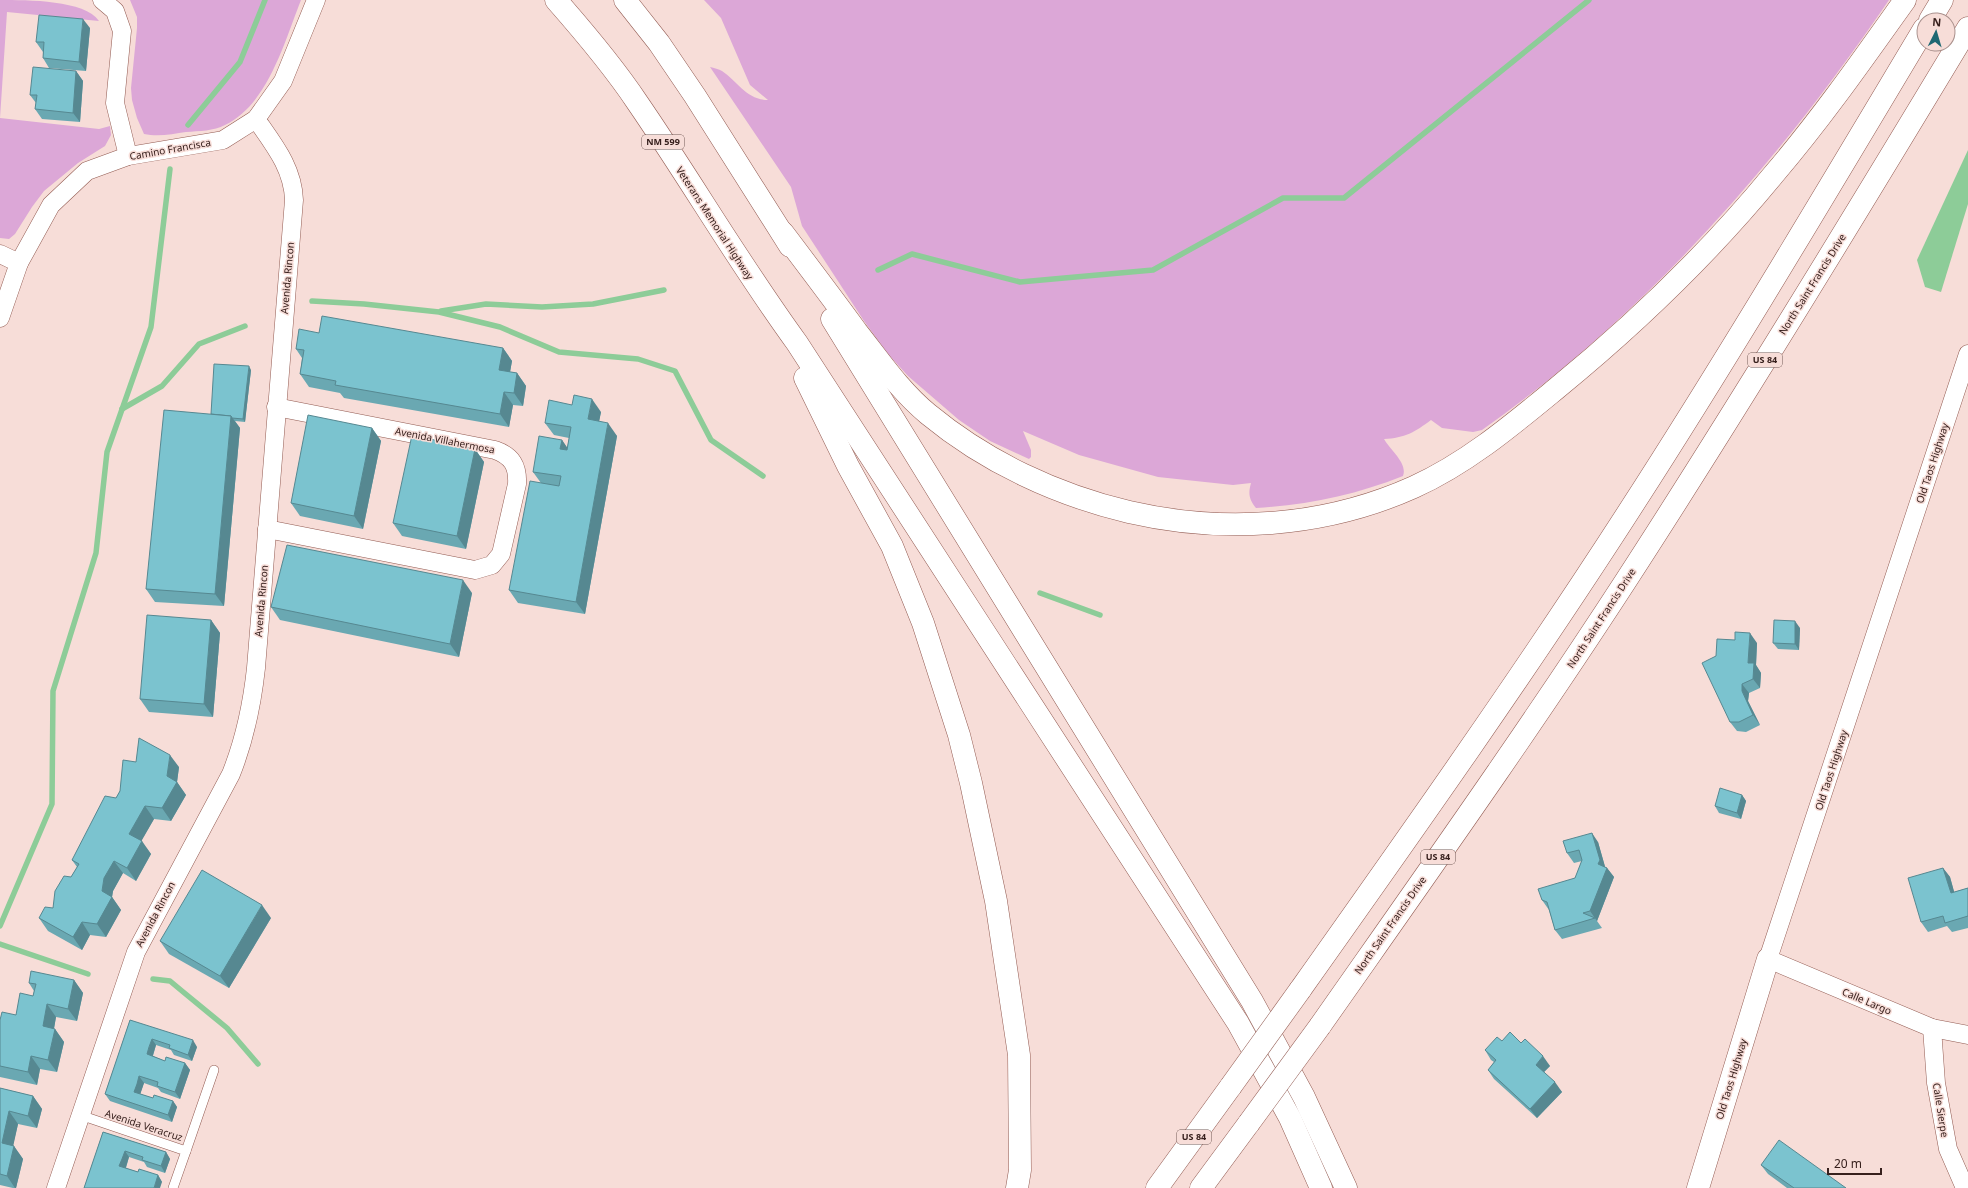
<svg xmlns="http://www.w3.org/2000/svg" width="1968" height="1188" font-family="'Noto Sans',sans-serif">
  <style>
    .green { fill: #dca7d7 }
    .water { fill: #8dcc98 }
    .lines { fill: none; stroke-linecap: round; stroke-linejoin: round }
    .stream { stroke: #8dcc98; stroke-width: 5.5 }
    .lane-casing { stroke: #935c53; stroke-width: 10 }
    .street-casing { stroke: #935c53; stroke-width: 19 }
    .secondary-casing { stroke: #935c53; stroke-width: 23 }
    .highway-casing { stroke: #935c53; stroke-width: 23 }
    .lane { stroke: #fff; stroke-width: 9 }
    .street { stroke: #fff; stroke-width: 18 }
    .secondary { stroke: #fff; stroke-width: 22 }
    .highway { stroke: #fff; stroke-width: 22 }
    .highway-bridge-casing { stroke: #935c53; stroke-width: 23; stroke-linecap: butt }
    .highway-bridge { stroke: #fff; stroke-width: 22 }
    .wall { fill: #6aa8b2 }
    .shaded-wall { fill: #568891 }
    .building { fill: #7bc3cf; stroke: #568891 }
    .labels { text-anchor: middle; stroke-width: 3; stroke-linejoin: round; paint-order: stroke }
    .shield { fill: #f7ddd8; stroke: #715955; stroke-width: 1 }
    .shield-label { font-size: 9px; font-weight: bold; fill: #37201d }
    .street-label { font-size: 10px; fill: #37201d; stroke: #f7ddd8 }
  </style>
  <rect width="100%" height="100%" fill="#f7ddd8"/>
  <g class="green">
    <path d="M 0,0 C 28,0 85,0 99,21 L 7,12 L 0,118 L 99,129 L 110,126 L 111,135 L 105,146 L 78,163 L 44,191 L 32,207 L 15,234 L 9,239 L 0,238 Z"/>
    <path d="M 130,0 L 301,0 C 285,40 268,105 225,125 C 214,131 199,131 186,132 C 173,134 158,137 144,134 L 137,118 L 132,100 L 131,88 L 137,28 L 137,17 Z"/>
    <path d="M 704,0 L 1889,0 C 1778,163 1644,316 1482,430 L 1473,432 L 1442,428 L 1431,420 C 1415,432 1405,438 1384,439 C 1390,450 1408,463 1403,476 C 1355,495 1308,505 1256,508 C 1249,499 1248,494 1251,483 L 1233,485 L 1158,477 L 1079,455 L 1023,431 L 1031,450 L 1031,457 L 1029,459 L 990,441 L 959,420 L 908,376 L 888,354 L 864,321 L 802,226 L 791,187 L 710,67 C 714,68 719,69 722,71 C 738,82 747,100 768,100 L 750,85 L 721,18 Z"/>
  </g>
  <polygon class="water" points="1968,150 1968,204 1941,292 1925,287 1917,260"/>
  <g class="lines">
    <g class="stream">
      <polyline points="188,125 240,62 265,0"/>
      <polyline points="878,270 912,254 1020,282 1153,270 1283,198 1344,198 1589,0"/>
      <polyline points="312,301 364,304 439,312 500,327 559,352 638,359 675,371 711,440 763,476"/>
      <polyline points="441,311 486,304 542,307 593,304 664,290"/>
      <polyline points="122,409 162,386 199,344 245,326"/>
      <polyline points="1040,593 1100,615"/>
      <polyline points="0,926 52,804 53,691 96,553 107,452 151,327 170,169"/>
      <polyline points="0,944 88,974"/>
      <polyline points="153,979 170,981 182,991 227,1028 258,1064"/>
    </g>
    <defs>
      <g id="lane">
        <polyline points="80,1115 186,1151 173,1188"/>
        <polyline points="186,1151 214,1070"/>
      </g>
      <g id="street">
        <polyline points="102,0 115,11 122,31 115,103 128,156"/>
        <polyline points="0,254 19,263"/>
        <polyline points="0,318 19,263 51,205 87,171 128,156 223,140 256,119 283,81 316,0"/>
        <polyline points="1968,354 1768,959 1932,1028 1968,1035"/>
        <path d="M 267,529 L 475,570 L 492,565 L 501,554 L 517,484 C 518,466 512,456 495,450 L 276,407"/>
        <polyline points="1932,1028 1936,1083 1948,1149 1965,1188"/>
        <path d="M 56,1188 L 136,952 L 231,774 C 245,739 252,705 256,668 L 294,200 C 293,168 274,145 256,119"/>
      </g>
      <polyline id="secondary" points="1698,1188 1768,959"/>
      <g id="highway">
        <path d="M 556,0 C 585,33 613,66 637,102 C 692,182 740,265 797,343 L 1238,1023 L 1290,1118 L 1321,1188"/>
        <polyline points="625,0 659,43 695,96 790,246"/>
        <polyline points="1930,20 1942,0"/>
        <path d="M 783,233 C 808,266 833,299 857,332 C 880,361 900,391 928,414 C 986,462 1057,495 1129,512 C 1224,534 1325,527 1414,487 C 1467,463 1512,425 1557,388 C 1634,325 1710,252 1774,174 C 1821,119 1863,59 1905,0"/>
        <polyline points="832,319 1252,1001 1304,1097 1346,1188"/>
        <polyline points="805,378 848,466 892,546 923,623 959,735 971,783 996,901 1019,1055 1020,1170 1017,1188"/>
        <path d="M 1300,990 C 1412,832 1524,674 1629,511 C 1731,353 1827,191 1924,29"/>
        <path d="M 1320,1026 C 1423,879 1527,733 1625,582 C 1743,400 1856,214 1968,28"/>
        <polyline points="1157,1188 1231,1086"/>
        <polyline points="1201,1188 1249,1123"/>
      </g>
    </defs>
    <use href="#lane" class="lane-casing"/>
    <use href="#street" class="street-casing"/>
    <use href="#secondary" class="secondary-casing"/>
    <use href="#highway" class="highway-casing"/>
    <use href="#lane" class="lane"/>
    <use href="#street" class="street"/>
    <use href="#secondary" class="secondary"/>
    <use href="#highway" class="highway"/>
    <defs>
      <g id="highway-bridge">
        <polyline points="1231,1086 1300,990"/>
        <polyline points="1249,1123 1320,1026"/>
      </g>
    </defs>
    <use href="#highway-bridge" class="highway-bridge-casing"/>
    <use href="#highway-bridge" class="highway-bridge"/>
  </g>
  <g class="wall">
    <polygon points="90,28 86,71 49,68 43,58 43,52 36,42"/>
    <polygon points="76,71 83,81 80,122 42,119 35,109 36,103 30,95"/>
    <polygon points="319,333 503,348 512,361 510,372 517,373 526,386 523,406 513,405 509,427 344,398 340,393 309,387 300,374 302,358 296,349"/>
    <polygon points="251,370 245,422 235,421 240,428 224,606 155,602 146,589 211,414"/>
    <polygon points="601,412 599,421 617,436 585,614 518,603 509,590 541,483 533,472 562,440 567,448 569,438 554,435 545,423"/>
    <polygon points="372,428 381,441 363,529 300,516 291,503"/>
    <polygon points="475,449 484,462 466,549 402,536 393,523"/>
    <polygon points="472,593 459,657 280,620 271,607"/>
    <polygon points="211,620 220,633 213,717 149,712 140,699"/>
    <polygon points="1800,628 1799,650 1778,649 1773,643"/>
    <polygon points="1757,643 1756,665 1761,673 1760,688 1749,693 1748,701 1760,725 1746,732 1737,731 1730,722 1716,656"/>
    <polygon points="136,762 179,767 177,782 186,795 171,821 154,819 141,841 151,854 136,881 123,873 113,891 112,897 121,910 106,937 90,935 82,950 48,931 39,918 53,908 77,867 72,860 116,798"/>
    <polygon points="1742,795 1746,801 1741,819 1719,813 1715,806"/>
    <polygon points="1598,842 1605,867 1607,868 1614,877 1597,921 1602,928 1562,939 1555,930 1549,910 1542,900 1575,878 1582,861 1574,863 1567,853"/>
    <polygon points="1943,868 1950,877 1954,892 1968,888 1968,928 1952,932 1947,926 1928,932 1921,922"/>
    <polygon points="271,918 229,988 169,954 160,941"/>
    <polygon points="74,980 83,993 77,1021 56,1017 54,1029 55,1029 64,1042 57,1072 40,1069 37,1085 0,1077 0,1020 16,1015 33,996 34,991 29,983"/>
    <polygon points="130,1020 197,1047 192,1061 174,1055 171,1050 156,1045 153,1056 165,1061 185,1063 190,1070 180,1099 161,1092 158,1088 144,1083 140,1094 153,1098 173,1101 177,1107 172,1122 110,1101 105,1094"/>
    <polygon points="1502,1041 1521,1043 1550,1066 1544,1072 1562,1092 1537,1118 1494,1079 1488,1070 1494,1062 1491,1060 1485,1050"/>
    <polygon points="0,1088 33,1096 42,1109 37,1128 18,1124 13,1145 23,1159 16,1188 13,1188 0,1185"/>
    <polygon points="103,1132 166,1152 170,1159 165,1173 147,1167 144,1162 129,1157 126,1168 138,1172 158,1175 162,1182 84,1188"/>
    <polygon points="1761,1165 1846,1188 1787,1188 1768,1174"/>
  </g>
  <g class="shaded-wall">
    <polygon points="83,19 90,28 86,71 79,62"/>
    <polygon points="76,71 83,81 80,122 73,113"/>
    <polygon points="503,348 512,361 508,383 499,370"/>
    <polygon points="249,366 251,370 245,422 243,419"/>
    <polygon points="517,373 526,386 523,406 514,393"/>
    <polygon points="504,392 513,405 509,427 500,414"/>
    <polygon points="592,399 601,412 597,432 588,419"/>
    <polygon points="231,416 240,428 224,606 215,594"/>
    <polygon points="608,423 617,436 585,614 576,602"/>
    <polygon points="372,428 381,441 363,529 354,516"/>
    <polygon points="562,440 571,453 560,449"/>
    <polygon points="475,449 484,462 466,549 457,536"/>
    <polygon points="463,580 472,593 459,657 450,644"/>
    <polygon points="211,620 220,633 213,717 204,704"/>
    <polygon points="1795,621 1800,628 1799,650 1795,644"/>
    <polygon points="1750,633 1757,643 1756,665 1761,673 1760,688 1753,679 1748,663"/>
    <polygon points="1742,684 1749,693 1748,701 1760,725 1753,715 1742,691"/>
    <polygon points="170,755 179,767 177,782 186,795 171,821 162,808 167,776"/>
    <polygon points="1742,795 1746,801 1741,819 1737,813"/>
    <polygon points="145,806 154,819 138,847 129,834"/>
    <polygon points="1592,833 1598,842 1606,870 1607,868 1614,877 1597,921 1590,911 1598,864"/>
    <polygon points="142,841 151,854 136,881 127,868"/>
    <polygon points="114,861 123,873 113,891 112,897 121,910 106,937 97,924 104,878"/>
    <polygon points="1943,868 1950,877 1957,902 1951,893"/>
    <polygon points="262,905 271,918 229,988 220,976"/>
    <polygon points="82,922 90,935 82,950 73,937"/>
    <polygon points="74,980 83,993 77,1021 68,1009"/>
    <polygon points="47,1004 56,1017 52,1039 43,1026"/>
    <polygon points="55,1029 64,1042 57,1072 48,1060"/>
    <polygon points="152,1039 156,1045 151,1061 147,1054"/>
    <polygon points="193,1040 197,1047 192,1061 188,1055"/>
    <polygon points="31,1056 40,1069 37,1085 28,1072"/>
    <polygon points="1543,1056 1550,1066 1542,1074 1536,1065"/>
    <polygon points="185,1063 190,1070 180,1099 175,1092"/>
    <polygon points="139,1076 144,1083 139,1098 134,1092"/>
    <polygon points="1555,1082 1562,1092 1537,1118 1530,1109"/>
    <polygon points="33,1096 42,1109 37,1128 28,1116"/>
    <polygon points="173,1101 177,1107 172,1122 168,1115"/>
    <polygon points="9,1111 18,1124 11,1156 2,1143"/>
    <polygon points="14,1146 23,1159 16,1188 15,1188 7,1176"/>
    <polygon points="125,1151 129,1157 124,1173 119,1166"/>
    <polygon points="166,1152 170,1159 165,1173 161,1166"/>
    <polygon points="158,1175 162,1182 160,1188 154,1188"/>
  </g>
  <g class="building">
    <polygon points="39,15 83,19 79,62 43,58 44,42 36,42"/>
    <polygon points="33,67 76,71 73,113 35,109 37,95 30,95"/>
    <polygon points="322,316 503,348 499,370 517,373 514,393 504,392 500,414 335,385 336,381 300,374 304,350 296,349 299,329 319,333"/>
    <polygon points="214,364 249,366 243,419 232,418 231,416 211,414"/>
    <polygon points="574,395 592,399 588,419 608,423 576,602 509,590 530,481 559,486 561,476 533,472 539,436 562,440 560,449 567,450 571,427 545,423 549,400 572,405"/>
    <polygon points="164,410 231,416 215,594 146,589"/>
    <polygon points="308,415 372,428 354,516 291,503"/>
    <polygon points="412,435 475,449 457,536 393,523"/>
    <polygon points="287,545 463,580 450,644 271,607"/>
    <polygon points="147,615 211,620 204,704 140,699"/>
    <polygon points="1774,620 1795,621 1795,644 1773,643"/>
    <polygon points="1735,632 1750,633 1748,663 1754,663 1753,679 1742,684 1742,691 1753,715 1739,722 1730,722 1702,663 1716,656 1717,639 1735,640"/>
    <polygon points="139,738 170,755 167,776 177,782 162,808 145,806 129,834 142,841 127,868 114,861 104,878 102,891 112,897 97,924 82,922 73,937 39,918 45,907 53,908 55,891 64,876 71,877 79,864 72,860 105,796 116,798 120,791 123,760 136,762"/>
    <polygon points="1720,788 1742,795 1737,813 1715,806"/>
    <polygon points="1592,833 1600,860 1598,864 1607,868 1590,911 1583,913 1595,918 1555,930 1547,902 1542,900 1538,889 1575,878 1582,860 1579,850 1567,853 1563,841"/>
    <polygon points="1943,868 1951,893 1968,888 1968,916 1945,923 1943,916 1921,922 1908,878"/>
    <polygon points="202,870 262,905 220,976 160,941"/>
    <polygon points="31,971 74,980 68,1009 47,1004 43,1026 55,1029 48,1060 31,1056 28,1072 0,1066 0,1020 2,1012 16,1015 20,993 33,996 36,984 29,983"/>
    <polygon points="130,1020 193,1040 188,1055 169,1048 170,1045 152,1039 149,1047 147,1054 165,1061 166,1057 185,1063 175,1092 157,1086 158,1082 139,1076 137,1084 134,1092 153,1098 154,1095 173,1101 168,1115 105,1094"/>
    <polygon points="1510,1032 1521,1043 1525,1039 1543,1056 1536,1065 1555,1082 1530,1109 1488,1070 1496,1060 1485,1050 1497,1037 1502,1041"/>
    <polygon points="0,1088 33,1096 28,1116 9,1111 2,1143 14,1146 7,1176 0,1174"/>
    <polygon points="103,1132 166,1152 161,1166 142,1160 143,1157 125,1151 122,1159 119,1166 138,1172 139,1169 158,1175 154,1188 84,1188"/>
    <polygon points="1779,1140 1846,1188 1794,1188 1761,1165"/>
  </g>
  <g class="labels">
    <g class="shield">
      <rect x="642" y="135" width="42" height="14" rx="3"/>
      <rect x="1748" y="353" width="34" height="14" rx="3"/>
      <rect x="1421" y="850" width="34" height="14" rx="3"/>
      <rect x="1177" y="1130" width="34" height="14" rx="3"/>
    </g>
    <g class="shield-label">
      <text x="663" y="145">NM 599</text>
      <text x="1765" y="363">US 84</text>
      <text x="1438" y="860">US 84</text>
      <text x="1194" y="1140">US 84</text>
    </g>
    <g class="street-label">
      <text transform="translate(170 149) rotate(-10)" y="4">Camino Francisca</text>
      <text transform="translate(715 223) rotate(57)" y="4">Veterans Memorial Highway</text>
      <text transform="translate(287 278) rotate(-85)" y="4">Avenida Rincon</text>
      <text transform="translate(1812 284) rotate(-58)" y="4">North Saint Francis Drive</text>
      <text transform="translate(445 440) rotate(11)" y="4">Avenida Villahermosa</text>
      <text transform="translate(1932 463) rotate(-72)" y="4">Old Taos Highway</text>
      <text transform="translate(261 601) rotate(-85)" y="4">Avenida Rincon</text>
      <text transform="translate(1601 618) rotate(-57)" y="4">North Saint Francis Drive</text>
      <text transform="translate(1831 770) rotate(-72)" y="4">Old Taos Highway</text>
      <text transform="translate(155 914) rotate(-62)" y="4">Avenida Rincon</text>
      <text transform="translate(1390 925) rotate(-55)" y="4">North Saint Francis Drive</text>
      <text transform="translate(1867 1001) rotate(23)" y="4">Calle Largo</text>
      <text transform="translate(1731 1079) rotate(-73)" y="4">Old Taos Highway</text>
      <text transform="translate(1941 1110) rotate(81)" y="4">Calle Sierpe</text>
      <text transform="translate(144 1125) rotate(18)" y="4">Avenida Veracruz</text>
    </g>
  </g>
  <g transform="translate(1936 32) rotate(5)"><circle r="19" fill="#f7ddd8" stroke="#aa918d"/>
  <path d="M0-3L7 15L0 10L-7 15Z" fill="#1e6873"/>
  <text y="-6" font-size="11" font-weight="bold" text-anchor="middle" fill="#37201d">N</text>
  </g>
  <path d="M1828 1168v6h53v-6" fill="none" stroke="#37201d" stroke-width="2"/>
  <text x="1834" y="1168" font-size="12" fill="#37201d" stroke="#f7ddd8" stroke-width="3" paint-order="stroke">20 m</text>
</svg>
